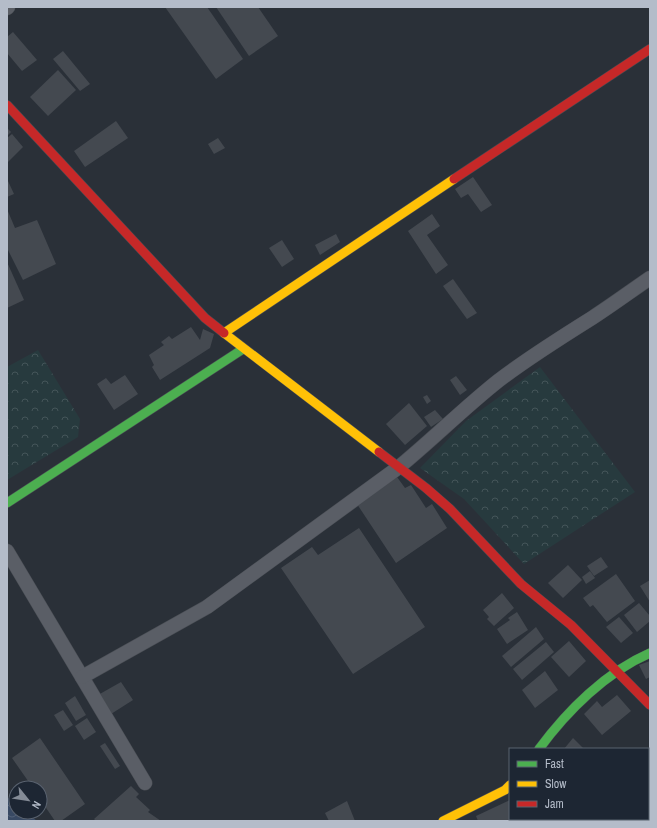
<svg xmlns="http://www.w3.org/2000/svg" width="657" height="828" font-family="'Archivo Narrow',sans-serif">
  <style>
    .forest { fill: url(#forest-crowns) }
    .water { fill: url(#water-waves) }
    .building { fill: #444950 }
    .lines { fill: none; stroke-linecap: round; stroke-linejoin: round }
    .street-casing { stroke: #484c53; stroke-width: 15 }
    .fast-casing { stroke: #484c53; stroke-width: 10 }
    .slow-casing { stroke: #484c53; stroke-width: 10 }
    .jam-casing { stroke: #484c53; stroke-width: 10 }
    .street { stroke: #5a5e66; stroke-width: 14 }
    .fast { stroke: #4caf50; stroke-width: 9 }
    .slow { stroke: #ffc107; stroke-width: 9 }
    .jam { stroke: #c62828; stroke-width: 9 }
  </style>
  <defs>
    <pattern id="forest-crowns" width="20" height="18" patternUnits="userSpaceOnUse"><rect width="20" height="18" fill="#273a3e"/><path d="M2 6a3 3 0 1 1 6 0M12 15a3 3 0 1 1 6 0" fill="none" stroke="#445559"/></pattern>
    <pattern id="water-waves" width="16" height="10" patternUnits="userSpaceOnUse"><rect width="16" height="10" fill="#384963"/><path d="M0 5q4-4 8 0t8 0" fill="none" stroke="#526178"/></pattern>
  </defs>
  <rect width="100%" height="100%" fill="#2a3038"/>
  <g class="forest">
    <polygon points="38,350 80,419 78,437 7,480 7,367"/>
    <polygon points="540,367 635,492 524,564 464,499 420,468 466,421"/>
  </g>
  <polygon class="water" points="7,797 16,804 16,812 26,812 37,821 7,821"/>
  <g class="building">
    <polygon points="165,7 207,7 243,59 216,79"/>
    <polygon points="216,7 258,7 278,36 249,56"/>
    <polygon points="13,32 37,60 22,71 7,53 7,37"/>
    <polygon points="63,51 90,84 80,91 53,59"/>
    <polygon points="58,70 76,90 48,116 30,97"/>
    <polygon points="116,121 128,138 85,167 74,151"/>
    <polygon points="7,128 11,132 7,136"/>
    <polygon points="12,134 23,147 7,163 7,138"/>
    <polygon points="218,138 225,148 214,154 208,144"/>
    <polygon points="473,177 492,205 481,212 468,194 461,198 455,189"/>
    <polygon points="8,181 14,194 7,197 7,182"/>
    <polygon points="7,209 15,228 37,220 56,264 23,280 8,250 7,250"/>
    <polygon points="432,214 440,226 427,235 448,265 436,274 408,231"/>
    <polygon points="336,234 340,242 320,255 315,245"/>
    <polygon points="282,240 294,259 282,267 269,248"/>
    <polygon points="7,262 24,300 7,308"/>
    <polygon points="453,279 477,313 467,319 443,286"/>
    <polygon points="191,327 200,340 203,329 214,334 210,348 160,380 152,367 154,365 149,355 164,345 161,342 169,336 172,339"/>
    <polygon points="125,375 138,394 114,410 97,384 106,378 111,384"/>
    <polygon points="456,376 467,390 460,395 450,380"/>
    <polygon points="427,395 431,401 427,404 423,397"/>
    <polygon points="409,403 427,426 405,445 386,424"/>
    <polygon points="435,410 443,419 431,427 424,417"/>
    <polygon points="397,477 405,488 411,485 426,508 432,504 447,528 396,563 357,504"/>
    <polygon points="359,528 425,627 353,674 281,568 312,547 318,555"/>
    <polygon points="601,557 608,567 594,576 587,566"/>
    <polygon points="568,565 582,580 563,598 548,583"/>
    <polygon points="590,571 595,578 586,584 582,577"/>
    <polygon points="616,574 635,601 607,622 593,605 590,607 583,598"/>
    <polygon points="650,580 650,602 640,586"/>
    <polygon points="502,593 514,608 494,626 487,619 489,617 483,610"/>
    <polygon points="639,603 650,616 650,621 637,632 624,615"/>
    <polygon points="517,612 528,630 507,644 497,629 510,620 508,618"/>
    <polygon points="619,617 633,633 621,643 606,627"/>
    <polygon points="536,627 544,639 511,667 502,656"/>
    <polygon points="569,641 586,661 569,677 551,657"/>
    <polygon points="546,642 554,652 522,680 513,669"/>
    <polygon points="650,661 650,677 646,679 639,665"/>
    <polygon points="545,671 558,690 535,708 522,690"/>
    <polygon points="121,682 133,700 111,714 98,695"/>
    <polygon points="617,695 631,711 602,735 584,714 597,701 602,707"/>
    <polygon points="75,696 86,715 76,721 65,703"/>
    <polygon points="63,710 73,725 64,731 54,715"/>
    <polygon points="87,718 96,732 84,740 75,726"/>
    <polygon points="40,738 85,804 61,821 55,821 40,799 40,788 33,788 12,758"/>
    <polygon points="573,738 584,749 564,749"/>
    <polygon points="105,743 120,766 115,769 100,746"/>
    <polygon points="131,786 139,794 136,797 150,810 148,812 161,821 96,821 94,819"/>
    <polygon points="650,790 650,821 642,821 641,819 648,819 648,791"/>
    <polygon points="510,800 510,819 521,819 522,821 478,821 476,816"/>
    <polygon points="347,801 355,821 329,821 325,813"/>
    <polygon points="630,819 637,819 639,821 627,821"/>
  </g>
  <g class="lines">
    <defs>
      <g id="street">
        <polyline points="7,8 8,7"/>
        <polyline points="7,551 145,783"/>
        <path d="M 82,677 L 207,607 L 399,467 C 433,439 464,408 498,381 C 528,358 560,338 592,318 C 612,305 631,291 650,278"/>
      </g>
      <g id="fast">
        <polyline points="7,503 243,349"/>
        <path d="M 539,749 C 567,711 606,672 650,653"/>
      </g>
      <g id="slow">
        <polyline points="224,333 379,452"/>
        <polyline points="224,333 454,179"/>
        <polyline points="443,821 505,790 510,785"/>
      </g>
      <g id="jam">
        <polyline points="7,105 205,318 224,333"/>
        <polyline points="454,179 650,49"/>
        <polyline points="379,452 426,488 450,509 521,584 571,625 650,705"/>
      </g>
    </defs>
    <use href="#street" class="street-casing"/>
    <use href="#fast" class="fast-casing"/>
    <use href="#slow" class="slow-casing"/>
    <use href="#jam" class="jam-casing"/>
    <use href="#street" class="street"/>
    <use href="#fast" class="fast"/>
    <use href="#slow" class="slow"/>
    <use href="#jam" class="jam"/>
  </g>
  <rect width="657" height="828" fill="none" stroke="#b4bcc9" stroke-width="16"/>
  <rect x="509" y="748" width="140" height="72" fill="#1d2633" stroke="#59626f"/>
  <rect x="517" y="761" width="20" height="6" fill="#4caf50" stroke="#59626f"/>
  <text x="545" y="768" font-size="12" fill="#b4bcc9">Fast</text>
  <rect x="517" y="781" width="20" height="6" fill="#ffc107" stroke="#59626f"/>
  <text x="545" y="788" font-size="12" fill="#b4bcc9">Slow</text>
  <rect x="517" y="801" width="20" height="6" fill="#c62828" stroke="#59626f"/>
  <text x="545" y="808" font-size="12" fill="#b4bcc9">Jam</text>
  <g transform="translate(28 800) rotate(120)"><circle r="19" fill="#1d2633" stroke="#59626f"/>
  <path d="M0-3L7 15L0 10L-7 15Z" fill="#848b96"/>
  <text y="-6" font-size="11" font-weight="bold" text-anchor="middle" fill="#b4bcc9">N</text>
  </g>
</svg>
